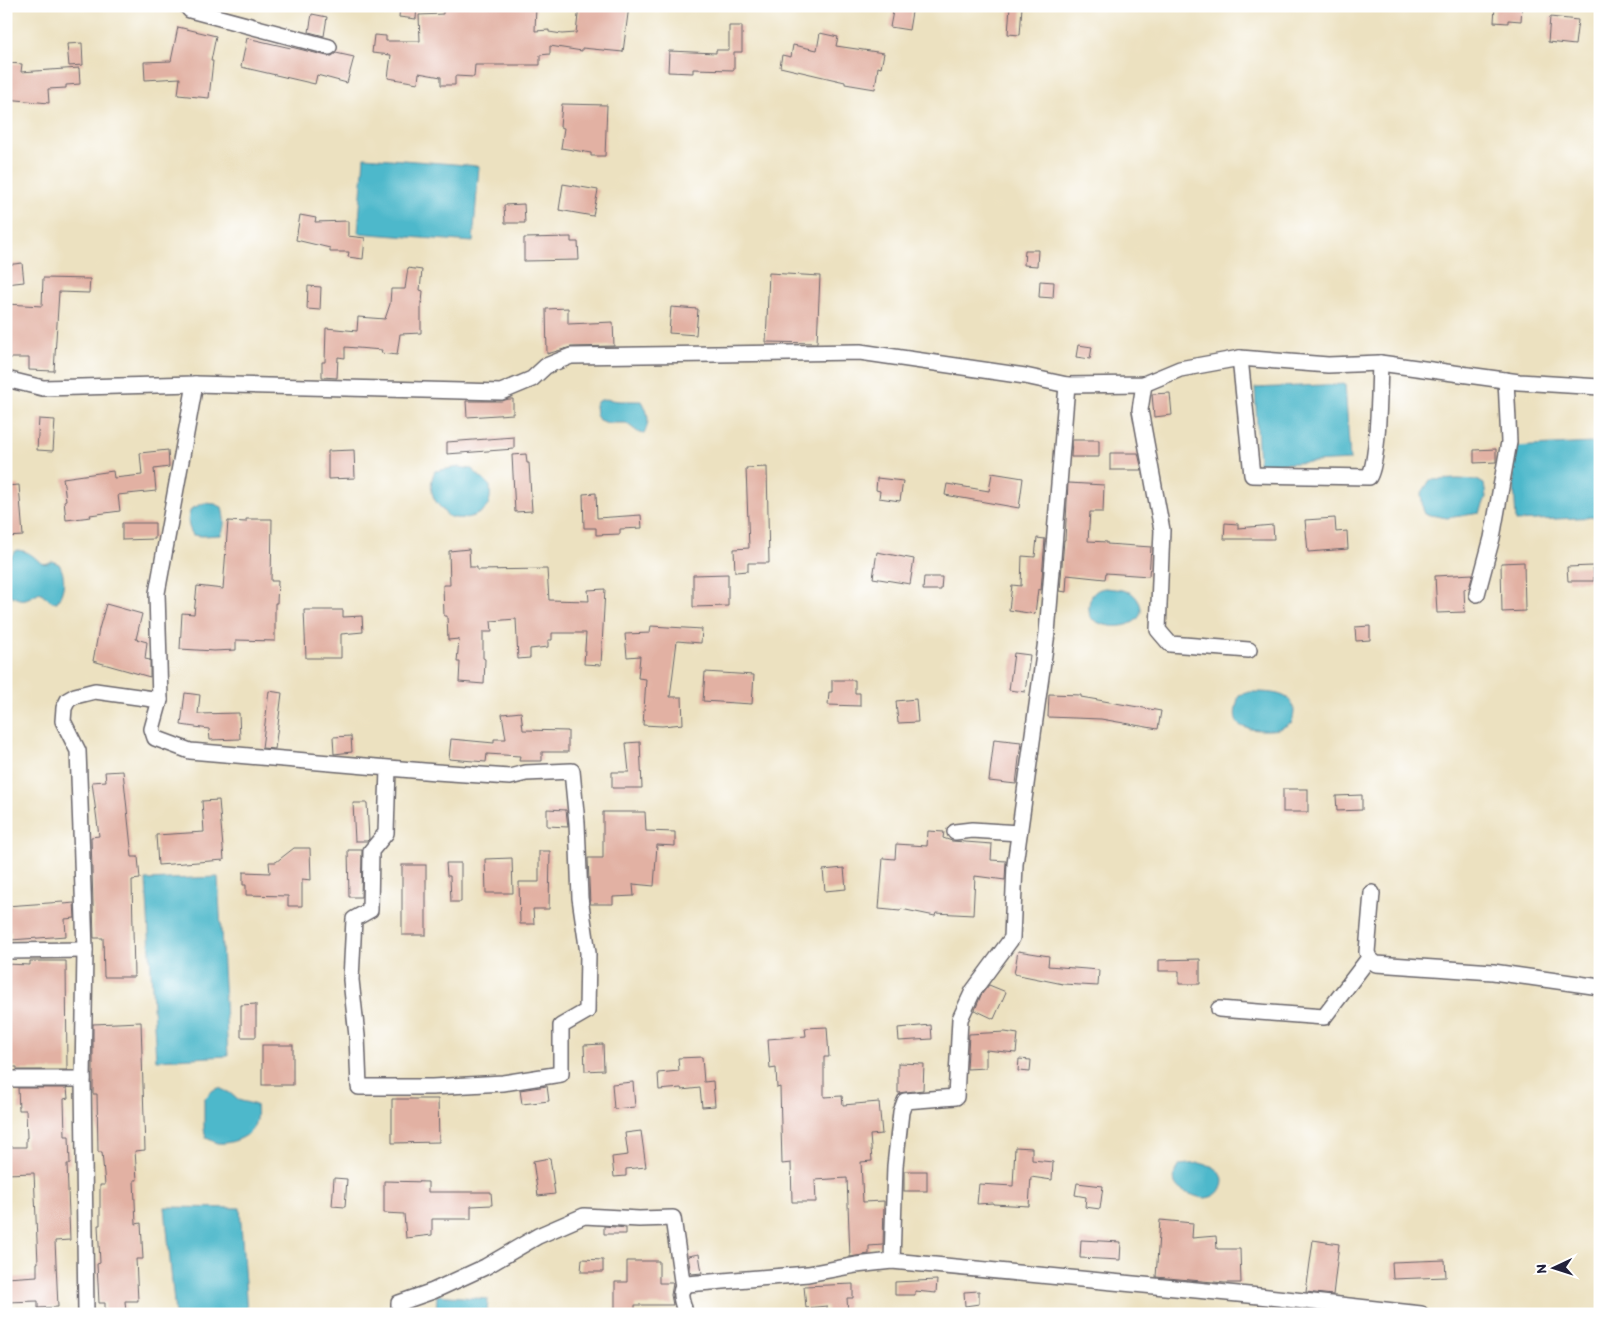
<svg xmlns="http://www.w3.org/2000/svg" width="1606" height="1320" font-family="Itim,sans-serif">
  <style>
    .water { fill: #4eb8cb; stroke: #386d83 }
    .building { fill: #e2b1a3 }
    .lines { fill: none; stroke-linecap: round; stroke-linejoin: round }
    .minor-casing { stroke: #69656a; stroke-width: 18 }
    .minor { stroke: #fff; stroke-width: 15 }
  </style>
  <rect width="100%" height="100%" fill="#fff"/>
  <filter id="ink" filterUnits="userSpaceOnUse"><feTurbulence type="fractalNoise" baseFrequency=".02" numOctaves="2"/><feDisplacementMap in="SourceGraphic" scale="10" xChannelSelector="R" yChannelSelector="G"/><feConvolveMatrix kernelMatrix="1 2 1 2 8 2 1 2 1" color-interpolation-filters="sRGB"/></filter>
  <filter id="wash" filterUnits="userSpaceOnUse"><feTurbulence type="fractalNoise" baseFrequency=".0096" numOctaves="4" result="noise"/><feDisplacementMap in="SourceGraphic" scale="20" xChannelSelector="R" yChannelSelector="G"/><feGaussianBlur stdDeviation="1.12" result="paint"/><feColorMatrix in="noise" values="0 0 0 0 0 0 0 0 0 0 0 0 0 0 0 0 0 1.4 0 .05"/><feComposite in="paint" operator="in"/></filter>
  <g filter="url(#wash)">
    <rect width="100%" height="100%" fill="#ece1c0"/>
    <g class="water">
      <polygon points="364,157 479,166 473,242 358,233"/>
      <polygon points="1345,384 1350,460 1259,465 1255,388"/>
      <path d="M 605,399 L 619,401 L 642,401 C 649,413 650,422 644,434 L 639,433 L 626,423 L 608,423 L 599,420 L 596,415 L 595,405 L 598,401 Z"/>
      <polygon points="1593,443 1596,517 1516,521 1512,447"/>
      <path d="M 459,467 L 472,469 L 490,486 C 490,491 491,497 489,502 C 486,516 460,522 448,516 C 446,515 444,512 443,510 C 431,499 428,485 435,471 Z"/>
      <polygon points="1458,479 1477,480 1484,484 1486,497 1480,513 1447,518 1425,514 1423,509 1421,494 1430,480"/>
      <path d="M 204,503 L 215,504 L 222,507 C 224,517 226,526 221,535 L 202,536 L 193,535 C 187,526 187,518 191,509 Z"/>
      <path d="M 17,550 C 22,551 26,551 30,554 C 39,559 41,568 52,561 L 59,564 C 66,576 65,590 57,602 L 52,602 L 40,592 C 26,599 24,603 10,595 C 7,589 7,563 11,557 C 12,554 15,552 17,550 Z"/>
      <path d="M 1105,588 C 1113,589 1121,589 1129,592 C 1133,593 1137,598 1139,602 C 1151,627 1107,634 1090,617 C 1087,603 1090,590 1105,588 Z"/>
      <path d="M 1250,692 C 1272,692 1302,692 1292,722 C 1287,725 1283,728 1278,729 C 1269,731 1241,731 1237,722 C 1233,715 1237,703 1239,695 Z"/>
      <polygon points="218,877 228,1056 156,1060 146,880"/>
      <path d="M 219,1088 L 230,1093 L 238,1100 L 256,1105 C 258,1122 254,1134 237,1140 C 232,1142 223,1144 217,1143 C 214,1142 209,1139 206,1138 L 204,1129 L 204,1099 L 213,1090 Z"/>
      <path d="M 1200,1163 C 1205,1165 1211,1165 1215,1168 C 1230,1178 1222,1197 1205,1198 C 1200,1198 1195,1196 1190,1194 C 1184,1192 1178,1190 1175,1183 C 1173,1176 1175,1170 1179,1165 Z"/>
      <polygon points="165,1207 240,1208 247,1314 175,1314"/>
      <polygon points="437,1295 488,1299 487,1314 436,1314"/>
    </g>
    <g id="blocks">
      <g class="building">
        <polygon points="400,6 417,6 416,19 399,17"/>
        <polygon points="443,6 536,6 535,31 549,30 549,32 562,34 576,33 579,6 629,6 623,52 582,48 582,51 550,46 550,54 540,55 540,65 475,65 474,77 455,76 455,85 441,85 441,77 419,73 418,83 388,78 391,55 372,53 374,35 386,36 386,41 420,41 419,15 443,14"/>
        <polygon points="894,6 913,6 909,30 890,27"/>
        <polygon points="1010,6 1022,6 1020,35 1008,34"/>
        <polygon points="1495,6 1522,6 1521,21 1508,20 1508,23 1494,22"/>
        <polygon points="312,14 327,17 324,36 309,32"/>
        <polygon points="1550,17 1578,20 1575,45 1548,42"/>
        <polygon points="729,26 742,26 742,52 734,52 734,70 693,69 693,73 668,72 669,51 716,53 716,50 729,50"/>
        <polygon points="178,27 216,36 211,61 213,61 209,98 178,95 180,78 145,80 144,62 171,61"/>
        <polygon points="820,33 838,37 836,46 884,53 881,68 878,67 875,89 845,84 845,82 780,67 782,55 791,57 793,45 817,50"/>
        <polygon points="247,38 291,48 291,47 327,56 332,56 336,53 354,57 347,83 317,75 315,84 241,67"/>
        <polygon points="82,43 83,65 69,66 67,44"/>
        <polygon points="8,63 22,64 21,72 79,68 80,84 66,85 66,88 48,89 49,103 6,99"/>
        <polygon points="562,104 607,105 605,156 591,156 591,153 561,148 564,128 560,127"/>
        <polygon points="563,184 598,190 593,216 559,210"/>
        <polygon points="524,204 525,223 505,223 504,205"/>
        <polygon points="300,215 316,218 315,222 348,221 348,236 365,238 363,259 348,257 349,252 330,252 330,248 296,240"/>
        <polygon points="571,237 571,242 578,242 579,260 524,261 524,238"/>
        <polygon points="1025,250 1038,250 1037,266 1024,265"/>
        <polygon points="22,263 24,282 6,284 6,265"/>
        <polygon points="408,268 422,270 420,290 423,291 422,303 421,302 421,333 400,334 397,355 381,353 382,350 345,347 345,358 338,357 337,378 322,377 322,362 325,362 326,328 357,331 358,317 385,319 390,304 391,289 405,289"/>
        <polygon points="769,273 820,276 817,343 766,342"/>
        <polygon points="43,278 90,279 89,293 59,292 54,371 29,370 29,358 6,358 6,304 42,306"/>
        <polygon points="1040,281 1054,282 1053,298 1039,297"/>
        <polygon points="308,286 321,287 320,310 307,309"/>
        <polygon points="671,307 698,309 696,335 669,333"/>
        <polygon points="568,308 568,324 613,322 614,346 571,347 547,354 546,309"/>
        <polygon points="1078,345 1092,347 1090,359 1076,357"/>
        <polygon points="1170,393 1172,415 1154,417 1152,394"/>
        <polygon points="509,399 513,399 513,414 467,417 466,401 501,401"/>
        <polygon points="39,419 55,420 53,451 37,450"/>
        <polygon points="514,437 514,449 447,454 447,442"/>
        <polygon points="1072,440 1099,440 1099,457 1071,457"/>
        <polygon points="1496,449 1496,462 1474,463 1474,450"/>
        <polygon points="168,450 169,467 154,469 156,491 118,495 120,511 90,515 91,517 66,520 64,501 66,500 63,478 113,471 114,478 142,475 140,453"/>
        <polygon points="354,450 355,478 328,479 328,451"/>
        <polygon points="1110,453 1138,453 1142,470 1110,470"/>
        <polygon points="526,454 527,463 529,463 532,511 515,512 512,455"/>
        <polygon points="767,467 769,563 748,563 748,571 735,572 734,549 749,548 746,468"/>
        <polygon points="992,473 1023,478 1019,508 945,495 947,484 989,491"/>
        <polygon points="877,478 903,481 900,501 879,498 880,491 876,490"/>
        <polygon points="1068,483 1104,485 1103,512 1090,512 1088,541 1107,542 1107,544 1151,547 1149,576 1106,573 1105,579 1067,575 1066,592 1060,591 1064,540 1065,540"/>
        <polygon points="19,485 23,536 6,537 6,486"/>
        <polygon points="596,493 597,518 641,515 642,528 620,529 620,534 596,535 596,528 584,528 583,494"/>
        <polygon points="1335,518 1336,532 1347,531 1348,549 1308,552 1305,520"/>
        <polygon points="246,519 272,519 271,581 278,581 277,603 275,603 275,641 236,640 236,650 214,651 180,649 182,613 194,614 197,586 223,589 228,521 246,522"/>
        <polygon points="122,523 155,523 155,539 122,540"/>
        <polygon points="1225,523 1238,524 1238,528 1273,525 1274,539 1224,539"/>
        <polygon points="1037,538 1045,539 1041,590 1038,589 1035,614 1009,610 1012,585 1021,586 1022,556 1035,557"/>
        <polygon points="469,549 470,567 477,567 477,570 547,569 549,600 589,601 588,590 605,589 601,665 584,664 586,633 552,633 552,640 548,640 548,647 530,649 530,658 518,659 516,619 491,621 492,632 483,632 483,658 485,659 484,684 459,682 460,662 457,662 459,639 448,640 447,616 444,616 443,585 450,585 449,551"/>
        <polygon points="877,552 914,559 910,584 873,578"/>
        <polygon points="1524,562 1525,611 1502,612 1501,563"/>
        <polygon points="1593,566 1594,581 1568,581 1567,567"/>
        <polygon points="728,574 728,606 693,607 693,575"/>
        <polygon points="1473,574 1469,588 1464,589 1465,612 1437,613 1435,576"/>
        <polygon points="924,577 942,577 941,590 923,590"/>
        <polygon points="106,604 142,614 136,639 147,642 145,659 150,660 150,677 93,661 99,629"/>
        <polygon points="304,610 343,610 343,617 362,616 363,632 341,634 341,658 306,658"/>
        <polygon points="651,626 702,629 701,643 677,641 670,697 682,697 683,724 662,726 643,725 646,679 638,678 640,656 627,657 625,634 650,633"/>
        <polygon points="1370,626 1370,640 1356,641 1355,627"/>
        <polygon points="1014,653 1030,655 1025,692 1009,690"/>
        <polygon points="705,672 754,675 752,704 703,701"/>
        <polygon points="832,680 855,680 855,693 860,693 860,706 828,705 829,692 832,692"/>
        <polygon points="269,691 282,693 275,749 262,748"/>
        <polygon points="185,693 200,695 198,714 239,713 240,739 210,740 209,729 181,725"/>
        <polygon points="1049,694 1081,695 1081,697 1161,711 1158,729 1101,719 1048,717"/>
        <polygon points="916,699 918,722 898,723 896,701"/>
        <polygon points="521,712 523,730 568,731 568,752 542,752 542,761 519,761 520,756 487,754 486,762 449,759 451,739 494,743 494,739 506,739 502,714"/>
        <polygon points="351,736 352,752 334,754 333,737"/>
        <polygon points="994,739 1021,742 1016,784 989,781"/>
        <polygon points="640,742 642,788 612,788 612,772 629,772 626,743"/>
        <polygon points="123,771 132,857 138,857 140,879 132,880 134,977 104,977 103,938 94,938 91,837 99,836 92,782 106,781 105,772"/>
        <rect x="1283" y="789" width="25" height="23"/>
        <polygon points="1362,795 1362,810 1337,811 1336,796"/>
        <polygon points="219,800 224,860 158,865 156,835 204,832 202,801"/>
        <polygon points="353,803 367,803 369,839 367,841 355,841"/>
        <polygon points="547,809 566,810 568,827 547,826"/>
        <polygon points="603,812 645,812 646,831 675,832 675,846 657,845 654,886 633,884 634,896 613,897 613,904 590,904 588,858 603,858"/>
        <polygon points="928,831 944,832 943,838 952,841 992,844 991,860 1006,861 1005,880 975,876 973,915 936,913 935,916 901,909 900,911 879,909 883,858 895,859 896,844 927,846"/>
        <polygon points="294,848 310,848 311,880 302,879 302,906 288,906 288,896 246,895 246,885 243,885 243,872 270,873 269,862 276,862"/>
        <polygon points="348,850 362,850 361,897 349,897"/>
        <polygon points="539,851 550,851 549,909 533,909 534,924 520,924 519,882 539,882"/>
        <polygon points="512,858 513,893 486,893 485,859"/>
        <polygon points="446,863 461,863 461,902 451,902 450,876 447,876"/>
        <rect x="402" y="865" width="24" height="70"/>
        <polygon points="844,868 846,889 825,891 823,870"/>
        <polygon points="63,902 64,904 74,903 75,918 65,919 66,936 11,940 11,932 6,932 6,906"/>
        <polygon points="1018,951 1049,956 1048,966 1099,970 1098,986 1063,984 1014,974"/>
        <polygon points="1200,959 1200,984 1179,984 1179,971 1159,971 1159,960"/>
        <polygon points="30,961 66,961 67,1070 17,1070 17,1067 6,1067 6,964 30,965"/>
        <polygon points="989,985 1006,992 994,1019 975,1010 981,995"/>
        <polygon points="256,1004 256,1037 241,1037 241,1005"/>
        <polygon points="141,1022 145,1150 135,1151 137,1180 134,1180 136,1224 141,1223 143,1259 136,1259 138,1301 125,1301 126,1314 105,1314 105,1303 99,1303 97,1264 100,1263 98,1225 100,1225 100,1185 105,1185 102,1152 98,1152 97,1094 93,1094 93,1024"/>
        <polygon points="931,1025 932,1039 899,1041 898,1028"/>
        <polygon points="827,1027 829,1057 824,1057 824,1097 842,1096 843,1105 879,1102 882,1134 870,1135 872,1161 861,1162 863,1202 884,1201 883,1245 869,1246 869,1254 850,1257 847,1178 815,1180 816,1202 792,1202 791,1163 782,1164 780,1087 777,1088 776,1068 770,1069 768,1039 806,1036 805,1028"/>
        <polygon points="1005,1032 1018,1034 1016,1053 986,1050 986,1068 967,1069 969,1034"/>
        <polygon points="603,1044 604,1070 585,1071 584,1045"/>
        <rect x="262" y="1045" width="31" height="40"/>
        <polygon points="702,1057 704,1082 713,1081 715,1106 702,1107 700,1088 682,1090 681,1088 659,1090 658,1073 679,1071 678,1058"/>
        <polygon points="1019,1059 1031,1060 1030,1072 1018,1071"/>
        <polygon points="898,1063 924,1064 923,1090 898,1093"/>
        <polygon points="633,1082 635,1107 614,1109 612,1084"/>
        <polygon points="547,1086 549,1101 522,1104 520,1090"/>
        <polygon points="18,1088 67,1088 68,1098 64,1099 65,1136 69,1136 70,1164 67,1164 70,1240 55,1241 58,1307 38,1308 38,1301 6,1302 6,1278 37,1276 37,1263 38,1263 34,1173 6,1174 6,1147 26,1147 26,1138 27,1138 26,1110 19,1110"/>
        <polygon points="392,1099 438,1099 439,1142 392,1143"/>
        <polygon points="641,1131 646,1167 626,1169 626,1176 614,1177 612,1157 628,1155 625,1133"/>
        <polygon points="1015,1147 1032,1148 1032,1160 1053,1162 1052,1180 1031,1177 1029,1206 993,1204 993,1203 977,1204 979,1184 1013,1186"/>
        <polygon points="550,1158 555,1194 538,1196 533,1161"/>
        <rect x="904" y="1171" width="23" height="20"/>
        <polygon points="334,1178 347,1179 345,1207 332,1206"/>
        <polygon points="384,1181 428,1182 428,1192 491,1192 492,1205 471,1206 471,1219 432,1219 432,1235 406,1238 404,1214 384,1213"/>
        <polygon points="1077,1183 1103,1186 1100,1209 1085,1207 1086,1197 1075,1195"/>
        <polygon points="1160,1220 1193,1223 1192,1238 1216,1236 1217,1249 1240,1249 1241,1283 1225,1283 1156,1277"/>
        <polygon points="604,1226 626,1228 626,1234 604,1234"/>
        <polygon points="1081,1240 1121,1242 1120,1260 1080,1258"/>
        <polygon points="1313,1240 1339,1244 1333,1295 1306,1292"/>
        <polygon points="699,1254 702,1273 691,1274 688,1256"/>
        <polygon points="582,1259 603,1260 603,1272 581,1272"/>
        <polygon points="1445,1260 1446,1277 1393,1279 1392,1262"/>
        <polygon points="627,1261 659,1261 659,1283 673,1283 671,1295 673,1305 635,1305 635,1314 615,1314 615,1282 627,1282"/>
        <polygon points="937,1280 936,1293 915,1291 915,1295 895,1295 895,1282"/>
        <polygon points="853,1284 853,1298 847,1298 848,1314 827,1314 827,1306 806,1308 804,1286"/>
        <polygon points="979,1291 979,1304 965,1306 964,1292"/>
      </g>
    </g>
  </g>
  <g filter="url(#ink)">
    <use href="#blocks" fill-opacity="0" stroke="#69656a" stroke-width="1"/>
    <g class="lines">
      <defs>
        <g id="minor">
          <polyline points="187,6 190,10 329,47"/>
          <path d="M 1240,358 L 1252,475 L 1369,477 C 1379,460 1379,387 1380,363"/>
          <polyline points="6,379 43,388 195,384 501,392 532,379 546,366 571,356 860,352 1025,376 1067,385 1144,384 1180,369 1240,358 1328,365 1380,363 1519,382 1600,387"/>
          <polyline points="195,384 157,593 160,700 152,729 155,738 190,751 436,772 510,777 526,773 572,771 577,823 580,898 588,953 587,1011 561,1026 561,1074 503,1083 432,1087 359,1087 357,1036 351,980 354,919 370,910 371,851 386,833 388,768"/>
          <polyline points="1144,384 1140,410 1162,530 1158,630 1170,644 1249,650"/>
          <polyline points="1477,594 1492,538 1509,442 1506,380"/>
          <polyline points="955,832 972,830 1019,833"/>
          <polyline points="1372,893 1367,952 1369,958 1376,964 1493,972 1600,987"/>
          <polyline points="6,951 85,950"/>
          <polyline points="1219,1009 1324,1017 1369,958"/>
          <polyline points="6,1079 83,1079"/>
          <polyline points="892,1261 895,1166 901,1112 905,1101 956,1097 960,1019 973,991 1012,938 1015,864 1047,633 1067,385"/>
          <polyline points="86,1314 83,1079 85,950 81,830 78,751 63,721 64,708 68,700 75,696 95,691 160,700"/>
          <polyline points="399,1314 399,1303 433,1291 485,1267 538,1236 584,1216 639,1219 673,1218 683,1288"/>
          <path d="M 685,1314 C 684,1302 675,1292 687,1284 L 808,1274 L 856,1265 L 892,1261 L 1259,1296 L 1421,1314"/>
        </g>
      </defs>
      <use href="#minor" class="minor-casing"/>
      <use href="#minor" class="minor"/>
    </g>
  </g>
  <rect width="1606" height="1320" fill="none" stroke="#fff" stroke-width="25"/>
  <g transform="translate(1554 1268) rotate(266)" stroke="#ffffff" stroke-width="4" paint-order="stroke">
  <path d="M0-4L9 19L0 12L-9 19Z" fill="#22223b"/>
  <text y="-8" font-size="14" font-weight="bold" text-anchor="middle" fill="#22223b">N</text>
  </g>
</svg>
